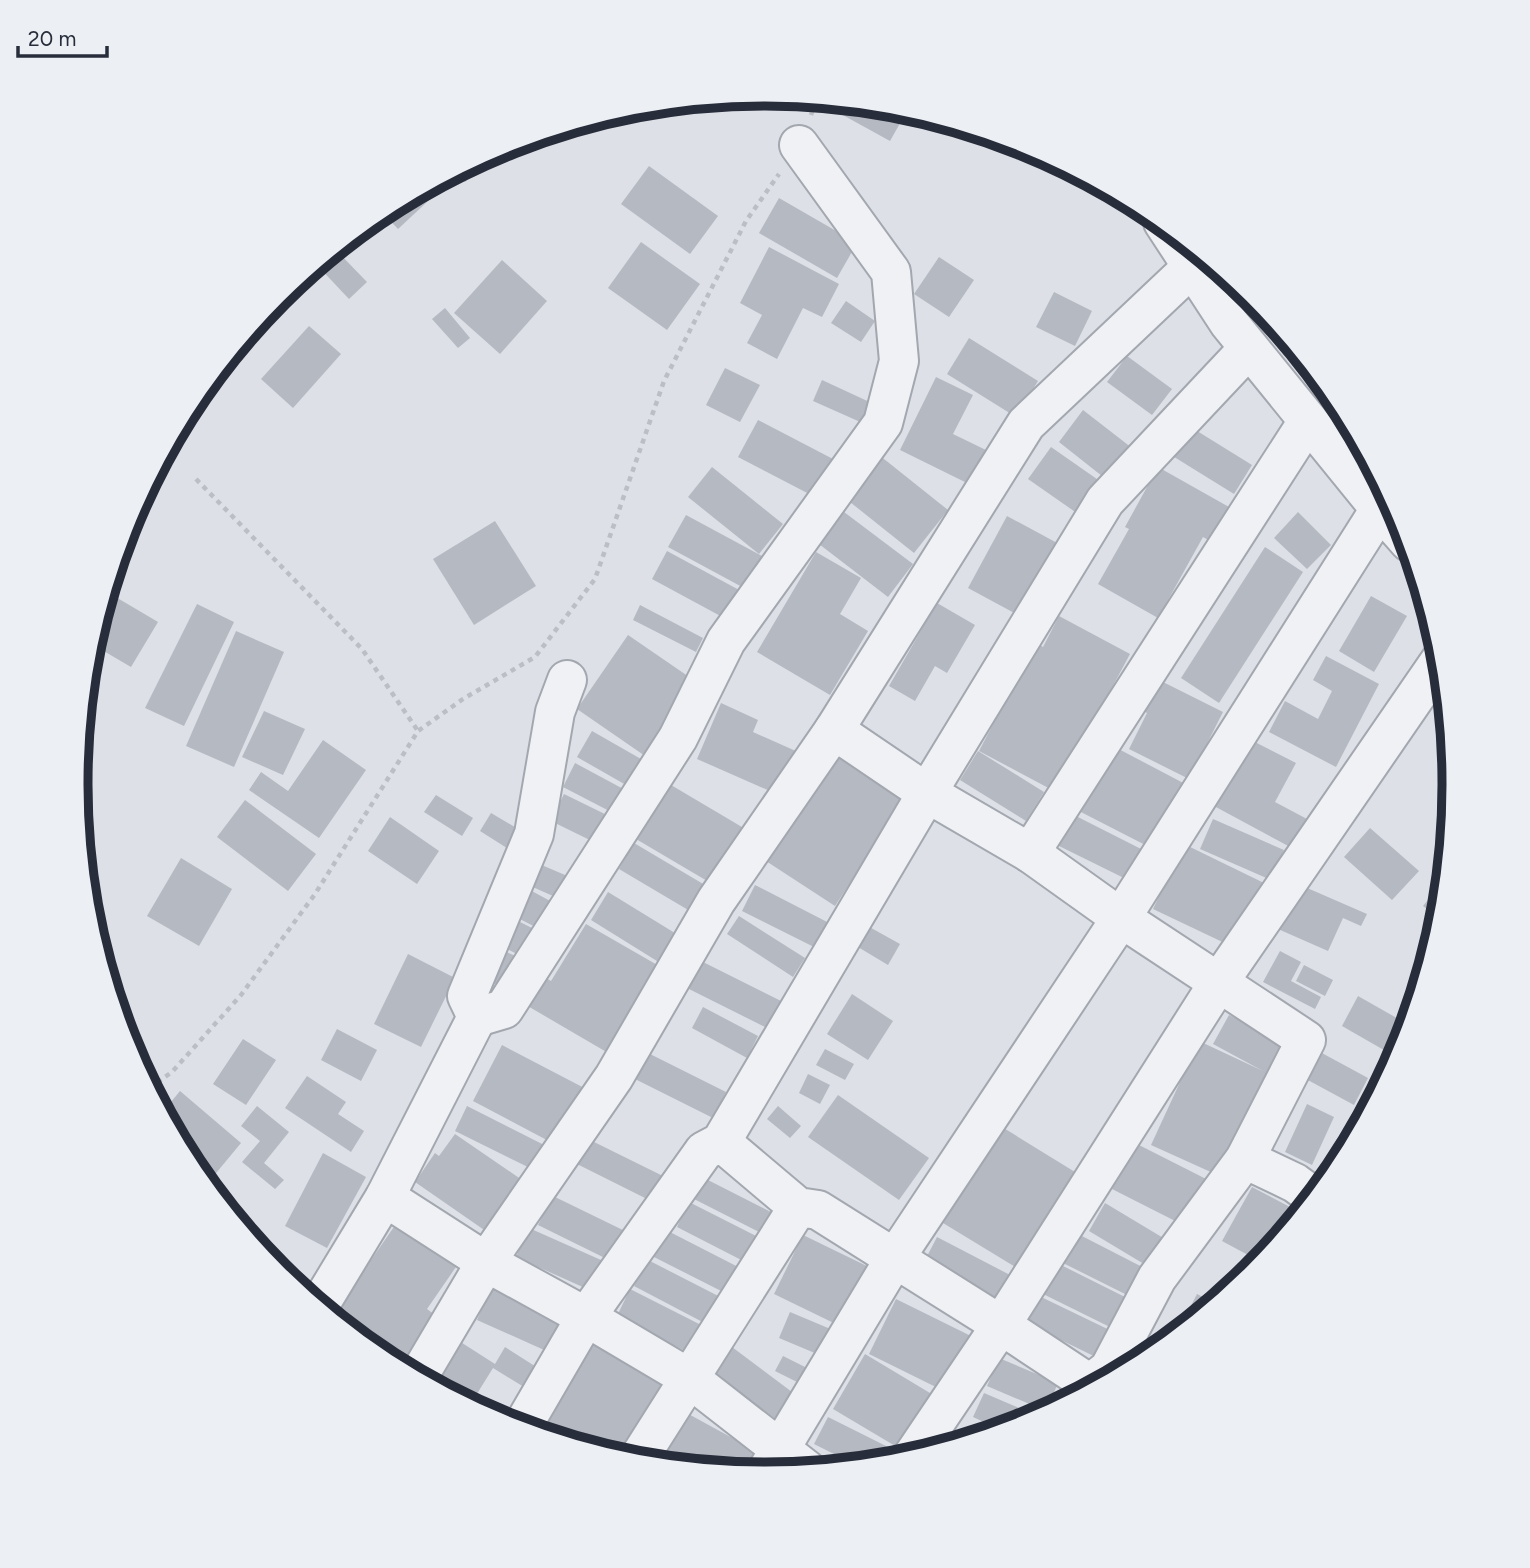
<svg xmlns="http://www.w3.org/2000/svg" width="1530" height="1568" font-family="Figtree,sans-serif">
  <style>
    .building { fill: #b5b9c2 }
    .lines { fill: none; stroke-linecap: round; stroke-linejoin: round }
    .minor-casing { stroke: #a3a7af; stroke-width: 42 }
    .path { stroke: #bcbec5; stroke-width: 4.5; stroke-dasharray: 5 5; stroke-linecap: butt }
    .minor { stroke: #f0f1f5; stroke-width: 38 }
    .rim { fill: none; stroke: #282d3b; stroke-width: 9 }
  </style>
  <rect width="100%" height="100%" fill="#dde0e6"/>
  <g class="building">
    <polygon points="848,102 883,106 903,118 890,141 841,114"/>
    <polygon points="482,157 487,161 465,182 455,171"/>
    <polygon points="649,166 718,216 690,254 621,204"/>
    <polygon points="436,182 442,188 398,229 381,211"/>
    <polygon points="779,198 857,243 837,278 759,233"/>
    <polygon points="641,242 700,284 667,330 608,288"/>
    <polygon points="769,247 839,284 822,317 803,308 777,359 747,343 762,315 740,303"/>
    <polygon points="335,249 367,282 349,299 316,264"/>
    <polygon points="939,257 974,280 949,317 914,294"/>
    <polygon points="502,260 547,301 500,354 454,313"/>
    <polygon points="1054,292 1092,311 1075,346 1036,327"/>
    <polygon points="846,301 875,321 861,342 831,323"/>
    <polygon points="445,308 470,338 458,348 432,319"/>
    <polygon points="309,326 341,354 293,408 261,379"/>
    <polygon points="969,338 1038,381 1016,417 947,374"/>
    <polygon points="231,353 233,356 214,377 212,375"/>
    <polygon points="1127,356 1172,389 1152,415 1107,382"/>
    <polygon points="725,368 760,385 740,422 706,405"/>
    <polygon points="936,377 973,395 953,434 988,451 971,485 900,450"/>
    <polygon points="822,380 876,405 867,425 813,401"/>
    <polygon points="1083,410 1132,448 1107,480 1059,442"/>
    <polygon points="758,420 833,459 813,496 738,457"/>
    <polygon points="1189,426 1252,465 1234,494 1171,455"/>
    <polygon points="1051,447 1104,484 1081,516 1028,479"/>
    <polygon points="879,455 948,510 914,553 845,498"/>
    <polygon points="712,467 783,524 759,554 688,497"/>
    <polygon points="1158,467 1229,507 1210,541 1203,537 1158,618 1098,584 1129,529 1125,527"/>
    <polygon points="844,512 913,564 888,597 819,544"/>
    <polygon points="1298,512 1331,545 1307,569 1274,538"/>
    <polygon points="686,515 762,556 744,588 668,547"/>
    <polygon points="1007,516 1059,544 1027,620 968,588"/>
    <polygon points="495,521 536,586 474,625 433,559"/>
    <polygon points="1265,547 1303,572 1219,703 1181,678"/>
    <polygon points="667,551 741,591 726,619 652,579"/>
    <polygon points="816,552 861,578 840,614 868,631 830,695 757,652"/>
    <polygon points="114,596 158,622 131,667 90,643 95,628"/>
    <polygon points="1371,596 1407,616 1374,672 1339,651"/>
    <polygon points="937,603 975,625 947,673 935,666 915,701 889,686"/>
    <polygon points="197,604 234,622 184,726 145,708"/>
    <polygon points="640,605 703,638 696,652 633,620"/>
    <polygon points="1059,616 1130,654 1056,792 979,751 1036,643 1043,647"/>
    <polygon points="236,631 284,652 234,767 186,746"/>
    <polygon points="628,635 695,681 648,758 577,709"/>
    <polygon points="1326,656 1379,684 1336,767 1269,732 1285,701 1318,719 1332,691 1313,680"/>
    <polygon points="1153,677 1223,712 1189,779 1129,749 1147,713 1137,707"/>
    <polygon points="721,703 758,720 753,732 798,752 779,795 697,759"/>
    <polygon points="264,711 305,729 283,775 242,757"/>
    <polygon points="592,731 641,759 626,785 577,757"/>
    <polygon points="1249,739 1296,763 1275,802 1307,819 1292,848 1214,806"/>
    <polygon points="323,740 366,770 319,838 249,790 261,772 288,791"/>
    <polygon points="1111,745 1189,786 1155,850 1077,810"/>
    <polygon points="978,751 1044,792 1026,821 960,780"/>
    <polygon points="836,754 905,798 835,906 766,861"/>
    <polygon points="575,763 629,792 617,815 563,787"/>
    <polygon points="1451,777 1454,779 1455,784 1453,806 1438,794"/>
    <polygon points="671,785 747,830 714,885 636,839"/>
    <polygon points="564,794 615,819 602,846 551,821"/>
    <polygon points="436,795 473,818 462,836 424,812"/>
    <polygon points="245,800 316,854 288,891 217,837"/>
    <polygon points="491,813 525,833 513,852 480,831"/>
    <polygon points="1070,813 1145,851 1130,881 1055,844"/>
    <polygon points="390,817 439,851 417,884 368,851"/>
    <polygon points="1213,819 1284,850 1271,880 1200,849"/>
    <polygon points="1370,828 1419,871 1392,900 1344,857"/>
    <polygon points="634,843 715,891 700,917 619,869"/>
    <polygon points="1184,844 1264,883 1233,947 1153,909"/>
    <polygon points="181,858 232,889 199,946 147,916"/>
    <polygon points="537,863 579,881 569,903 528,885"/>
    <polygon points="1298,884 1367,914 1361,926 1343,918 1328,951 1278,929"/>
    <polygon points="755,885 833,925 820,950 742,911"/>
    <polygon points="530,890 563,908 549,934 516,917"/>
    <polygon points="1435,891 1444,898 1443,904 1435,915 1423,906"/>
    <polygon points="608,892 683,938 665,966 591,920"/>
    <polygon points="739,916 805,958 793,977 727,934"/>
    <polygon points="514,919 546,935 533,962 501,946"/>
    <polygon points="586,924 666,970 615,1057 526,1005 543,976 551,981"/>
    <polygon points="864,924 900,944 888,965 853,944"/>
    <polygon points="504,951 527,961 512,992 490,981"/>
    <polygon points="1280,951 1301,962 1291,981 1321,997 1315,1009 1263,982"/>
    <polygon points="408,954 455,978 421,1047 374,1024"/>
    <polygon points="701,961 785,1003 771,1030 687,988"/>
    <polygon points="1304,965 1333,980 1325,996 1296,981"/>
    <polygon points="852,994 893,1021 868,1060 827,1034"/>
    <polygon points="1358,996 1409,1025 1396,1057 1342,1026"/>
    <polygon points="703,1007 758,1036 747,1058 692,1028"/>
    <polygon points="1229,1015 1300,1050 1224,1178 1151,1145 1199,1041 1263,1071 1213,1044"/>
    <polygon points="337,1029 377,1050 361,1081 321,1060"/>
    <polygon points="243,1039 276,1060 246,1105 213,1084"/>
    <polygon points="502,1045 590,1091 560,1147 473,1101"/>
    <polygon points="825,1049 854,1064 845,1080 816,1065"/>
    <polygon points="1320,1052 1368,1078 1354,1105 1306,1079"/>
    <polygon points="648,1053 726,1092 713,1118 635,1079"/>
    <polygon points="808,1074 830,1085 820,1104 799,1093"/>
    <polygon points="307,1076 346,1102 338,1114 364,1131 351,1152 285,1108"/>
    <polygon points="180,1091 241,1143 207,1184 191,1167 162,1113"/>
    <polygon points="838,1095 929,1158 899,1200 808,1137"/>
    <polygon points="1307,1104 1334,1117 1312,1165 1285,1152"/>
    <polygon points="257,1106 289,1132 264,1163 284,1180 275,1189 242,1162 260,1141 241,1126"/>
    <polygon points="467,1106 550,1148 538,1172 455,1131"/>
    <polygon points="778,1106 801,1126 790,1138 767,1119"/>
    <polygon points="1002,1127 1075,1172 1017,1268 943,1223"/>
    <polygon points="455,1134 525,1182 490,1234 415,1182 435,1153 439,1156"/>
    <polygon points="588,1139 667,1178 655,1203 575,1163"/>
    <polygon points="1135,1143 1214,1183 1191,1229 1112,1189"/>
    <polygon points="323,1153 366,1177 327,1248 285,1226"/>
    <polygon points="704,1178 777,1215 767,1236 694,1199"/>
    <polygon points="1252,1187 1290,1207 1261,1262 1222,1241"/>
    <polygon points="553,1196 629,1233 615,1263 538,1225"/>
    <polygon points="689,1202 764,1240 751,1265 677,1227"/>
    <polygon points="1105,1203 1170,1242 1154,1270 1089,1231"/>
    <polygon points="398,1221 458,1264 427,1309 438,1317 409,1358 338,1308"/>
    <polygon points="529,1228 610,1264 596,1293 516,1257"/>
    <polygon points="666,1230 746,1271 733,1297 652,1256"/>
    <polygon points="1078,1234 1152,1272 1137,1300 1063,1263"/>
    <polygon points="803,1235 873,1269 844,1328 774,1294"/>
    <polygon points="937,1237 1012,1276 998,1302 923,1264"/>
    <polygon points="648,1260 728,1301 714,1328 634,1286"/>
    <polygon points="1055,1262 1139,1304 1124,1334 1039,1292"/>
    <polygon points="282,1270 304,1289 302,1292 279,1273"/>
    <polygon points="491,1288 567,1321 553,1354 477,1320"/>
    <polygon points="630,1289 707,1328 693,1355 617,1316"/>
    <polygon points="1197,1294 1215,1303 1182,1330 1179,1329"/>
    <polygon points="1037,1295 1122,1336 1108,1363 1024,1322"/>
    <polygon points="896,1299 975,1338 948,1393 869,1354"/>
    <polygon points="790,1312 840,1333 829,1359 779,1338"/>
    <polygon points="341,1321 372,1337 368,1346 340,1323"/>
    <polygon points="595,1329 673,1377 622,1458 532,1431"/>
    <polygon points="459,1341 495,1364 505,1347 541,1370 529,1390 493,1368 470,1405 432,1384"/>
    <polygon points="732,1347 800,1398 781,1423 713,1372"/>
    <polygon points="865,1354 940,1399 907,1453 833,1409"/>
    <polygon points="783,1356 815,1372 807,1387 775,1371"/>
    <polygon points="999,1358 1058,1383 1046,1411 987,1386"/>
    <polygon points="984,1393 1019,1408 1011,1427 1001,1430 973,1417"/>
    <polygon points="683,1411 758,1452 747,1472 654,1463"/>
    <polygon points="1021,1411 1035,1418 1014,1426"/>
    <polygon points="828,1417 904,1455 899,1461 856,1465 814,1444"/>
  </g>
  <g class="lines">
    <defs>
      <g id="minor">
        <polyline points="1163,222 1229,323 1380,509 1409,542"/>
        <polyline points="834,730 927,793 1030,853 1121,918 1306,1040 1245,1159 1157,1278 1109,1369 1090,1384 1087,1390"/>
        <polyline points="1030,853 1308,421"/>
        <polyline points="477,1017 504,1009 678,738 726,641 883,423 899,361 891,272 799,145"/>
        <polyline points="721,1142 798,1207 818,1210 1001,1325 1090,1384"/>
        <polyline points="1245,1159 1295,1183 1314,1197"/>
        <polyline points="385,1197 486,1262 586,1317 689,1378 807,1470"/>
        <polyline points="319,1306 385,1197 477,1017 467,996 534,834 555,712 567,680"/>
        <polyline points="418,1377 486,1262 614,1077 716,901 834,730 1026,424 1191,268"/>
        <polyline points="522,1427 586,1317 704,1151 721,1142 927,793 1105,501 1249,348"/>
        <polyline points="912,1457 1001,1325 1219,982 1442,658"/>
        <polyline points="637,1461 798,1207"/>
        <polyline points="765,1474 895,1258 1121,918 1380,509"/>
      </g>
    </defs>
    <use href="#minor" class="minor-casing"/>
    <g class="path">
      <polyline points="811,115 816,99"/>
      <polyline points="196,479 362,649 418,731"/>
      <polyline points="149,1088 172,1072 241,995 315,894 418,731 463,699 535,657 595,579 664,381 746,221 779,174"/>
    </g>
    <use href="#minor" class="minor"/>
  </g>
  <path d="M0 0H1530V1568H0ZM765 106H765A677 677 0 0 1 1442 783V785A677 677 0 0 1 765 1462H765A677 677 0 0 1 88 785V783A677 677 0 0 1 765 106Z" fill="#eceff4" fill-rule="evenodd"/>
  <path class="rim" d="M765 106H765A677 677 0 0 1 1442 783V785A677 677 0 0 1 765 1462H765A677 677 0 0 1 88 785V783A677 677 0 0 1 765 106Z"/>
  <path d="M18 46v10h89v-10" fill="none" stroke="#282d3b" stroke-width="3.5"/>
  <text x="28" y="46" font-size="21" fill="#282d3b" stroke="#eceff4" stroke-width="5" paint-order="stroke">20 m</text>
</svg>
